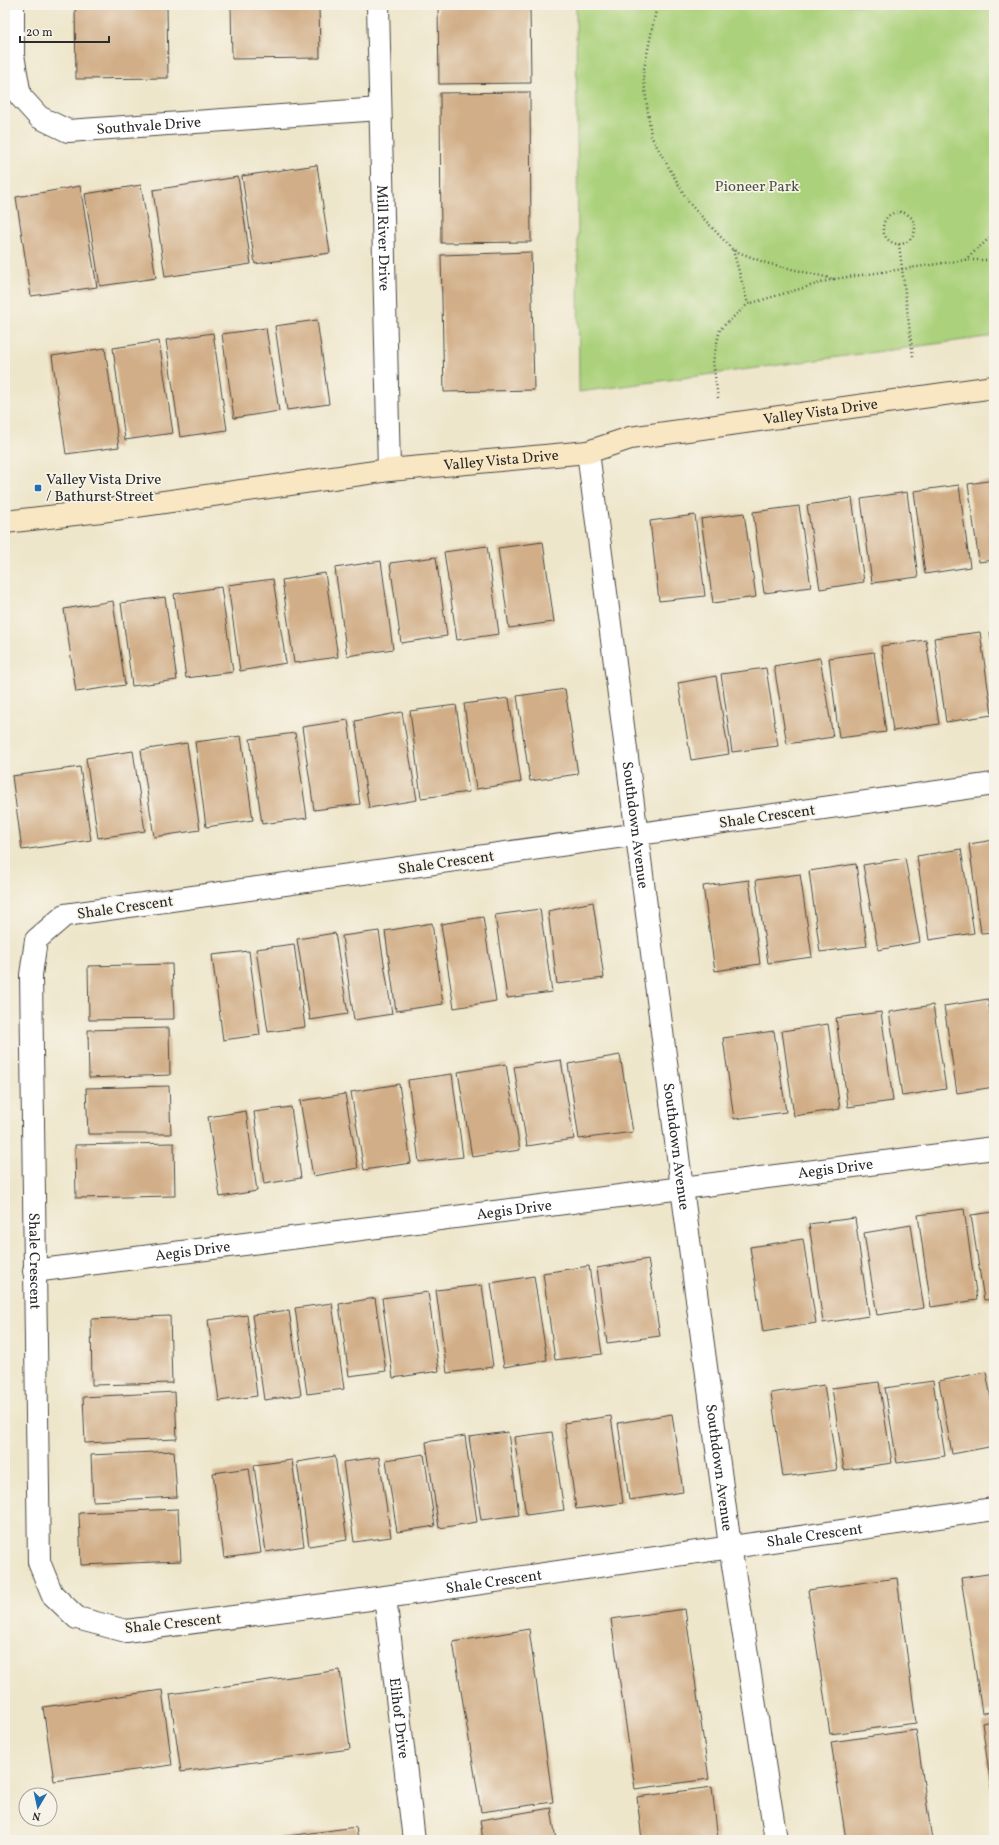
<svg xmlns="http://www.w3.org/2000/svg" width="999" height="1845" font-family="Vollkorn,serif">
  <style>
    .green { fill: #acd17b; stroke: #6c7e53 }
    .building { fill: #d1ae87 }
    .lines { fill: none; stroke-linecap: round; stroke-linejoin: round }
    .street-casing { stroke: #484743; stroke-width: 24 }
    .secondary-casing { stroke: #484743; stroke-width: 24 }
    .path { stroke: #484743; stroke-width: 2.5; stroke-dasharray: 1 3; stroke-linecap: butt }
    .street { stroke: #fff; stroke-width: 22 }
    .secondary { stroke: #f9e7c3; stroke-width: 22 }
    .poi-dot { fill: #1f6fb2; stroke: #f7f3e8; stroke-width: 1.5 }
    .labels { text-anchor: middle; stroke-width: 3.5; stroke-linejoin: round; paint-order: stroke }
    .street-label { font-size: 15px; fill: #2b2b2b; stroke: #f7f3e8 }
    .park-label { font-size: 15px; fill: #4b543f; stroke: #f7f3e8 }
    .poi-label { font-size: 15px; fill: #2b2b2b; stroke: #f7f3e8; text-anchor: start }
  </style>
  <rect width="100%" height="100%" fill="#f7f3e8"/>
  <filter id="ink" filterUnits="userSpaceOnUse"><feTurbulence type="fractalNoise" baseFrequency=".025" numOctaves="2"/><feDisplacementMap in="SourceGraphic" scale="8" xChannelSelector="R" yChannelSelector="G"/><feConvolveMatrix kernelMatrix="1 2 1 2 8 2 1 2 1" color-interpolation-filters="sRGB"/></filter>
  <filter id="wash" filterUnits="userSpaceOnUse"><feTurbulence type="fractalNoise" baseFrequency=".012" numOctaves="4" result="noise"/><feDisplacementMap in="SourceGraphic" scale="16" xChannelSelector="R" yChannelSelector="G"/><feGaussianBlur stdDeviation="0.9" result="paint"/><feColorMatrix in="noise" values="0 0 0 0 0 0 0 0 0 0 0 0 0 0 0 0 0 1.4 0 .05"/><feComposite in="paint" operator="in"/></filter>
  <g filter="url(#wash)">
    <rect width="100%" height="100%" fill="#eee6cb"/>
    <polygon class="green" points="576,5 994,5 994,336 579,392"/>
    <g id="blocks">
      <g class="building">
        <polygon points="75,5 167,5 168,78 76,79"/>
        <polygon points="231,5 319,5 320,58 232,59"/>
        <polygon points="438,5 530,5 531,83 439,84"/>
        <polygon points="530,92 531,242 441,243 440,93"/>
        <polygon points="317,165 330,253 255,264 242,176"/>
        <polygon points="238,177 251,264 165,277 153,190"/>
        <polygon points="141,185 156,278 100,286 85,194"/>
        <polygon points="80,186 97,287 31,296 16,197"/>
        <polygon points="531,252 534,390 444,392 441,255"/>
        <polygon points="317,320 329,404 287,410 275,326"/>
        <polygon points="266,328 279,411 234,418 222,334"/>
        <polygon points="213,333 227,430 180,437 166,340"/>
        <polygon points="159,341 173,433 125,440 113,348"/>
        <polygon points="105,348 119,447 66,454 52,356"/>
        <polygon points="994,480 994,560 979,562 968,484"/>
        <polygon points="959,485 970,567 925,574 914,491"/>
        <polygon points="907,492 918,577 872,583 861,499"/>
        <polygon points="852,498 864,582 820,589 807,505"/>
        <polygon points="799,506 811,587 764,593 753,512"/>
        <polygon points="744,513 756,597 713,603 701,519"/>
        <polygon points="695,515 705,596 659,601 650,521"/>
        <polygon points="543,542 554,622 509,628 498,548"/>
        <polygon points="487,546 499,634 457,640 444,552"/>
        <polygon points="436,557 447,636 401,643 390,563"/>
        <polygon points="381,561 393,649 347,656 335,568"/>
        <polygon points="325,573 338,657 294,663 282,580"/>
        <polygon points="273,579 286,663 240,671 228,585"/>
        <polygon points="221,587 233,672 186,678 174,594"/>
        <polygon points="165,597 177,680 132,686 121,603"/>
        <polygon points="113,601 125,685 76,692 64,609"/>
        <polygon points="994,631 994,651 993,651 990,632"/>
        <polygon points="980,632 992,715 946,722 934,638"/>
        <polygon points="926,640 939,724 893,731 881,646"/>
        <polygon points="874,652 886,732 839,738 829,658"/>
        <polygon points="820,658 833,737 787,744 774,666"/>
        <polygon points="766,668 778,746 732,752 721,674"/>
        <polygon points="716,676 729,754 691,760 678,683"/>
        <polygon points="565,689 578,774 530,781 517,696"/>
        <polygon points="509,698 521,782 476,789 464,704"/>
        <polygon points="456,705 469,792 421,798 410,711"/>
        <polygon points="402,712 417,800 369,808 355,721"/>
        <polygon points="348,720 360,804 314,810 302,727"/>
        <polygon points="295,733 307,818 262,824 250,739"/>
        <polygon points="241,736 253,820 206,827 195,742"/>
        <polygon points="187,743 200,830 154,837 141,750"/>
        <polygon points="133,751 145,831 98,838 86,758"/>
        <polygon points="80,767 91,840 22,850 12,776"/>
        <polygon points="994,840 994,932 981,933 969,844"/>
        <polygon points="961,849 974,933 929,940 917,856"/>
        <polygon points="905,858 920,942 878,950 863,865"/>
        <polygon points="856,864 867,946 820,952 809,871"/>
        <polygon points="800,874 812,957 768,963 756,880"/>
        <polygon points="749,880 760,964 715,971 703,886"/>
        <polygon points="593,902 604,978 557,984 548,911"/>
        <polygon points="540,909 552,992 507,998 495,915"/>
        <polygon points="483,917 496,1001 454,1008 441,924"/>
        <polygon points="432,923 443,1004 396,1011 385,931"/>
        <polygon points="379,931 392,1014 354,1020 342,936"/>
        <polygon points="335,933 348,1014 310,1020 297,939"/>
        <polygon points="294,944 305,1027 268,1032 256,949"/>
        <polygon points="249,951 260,1035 223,1040 212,955"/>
        <polygon points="172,964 174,1019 89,1020 88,966"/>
        <polygon points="988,999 994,1039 994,1087 957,1093 944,1006"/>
        <polygon points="933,1005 946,1089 902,1096 889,1012"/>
        <polygon points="881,1012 893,1101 848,1107 836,1018"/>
        <polygon points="828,1024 840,1109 794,1116 782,1031"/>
        <polygon points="169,1028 170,1075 89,1078 88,1030"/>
        <polygon points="774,1031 786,1112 734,1119 723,1038"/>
        <polygon points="620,1055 633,1132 579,1139 568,1064"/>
        <polygon points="561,1060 574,1139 527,1146 514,1067"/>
        <polygon points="506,1064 520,1150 472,1157 458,1072"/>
        <polygon points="452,1074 463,1157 419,1162 408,1080"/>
        <polygon points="399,1084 411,1163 364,1170 351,1092"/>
        <polygon points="169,1086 171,1134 88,1134 86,1088"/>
        <polygon points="345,1094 358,1168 313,1176 300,1101"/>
        <polygon points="291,1107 301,1178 264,1184 254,1112"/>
        <polygon points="246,1111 257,1191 220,1197 208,1117"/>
        <polygon points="174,1143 175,1196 76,1198 75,1145"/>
        <polygon points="964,1209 977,1300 931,1307 918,1215"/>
        <polygon points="994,1212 994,1299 984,1300 971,1215"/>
        <polygon points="855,1218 869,1316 823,1323 809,1224"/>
        <polygon points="911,1225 924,1308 877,1315 864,1233"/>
        <polygon points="803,1239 816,1323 763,1332 750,1247"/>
        <polygon points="648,1259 660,1336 607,1343 597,1268"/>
        <polygon points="589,1266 602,1354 555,1360 543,1273"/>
        <polygon points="534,1276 547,1360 504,1367 491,1283"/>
        <polygon points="482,1285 493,1367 447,1373 436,1290"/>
        <polygon points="428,1292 439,1371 393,1378 382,1298"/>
        <polygon points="375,1298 386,1371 349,1376 339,1304"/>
        <polygon points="332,1303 344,1389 307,1394 295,1308"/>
        <polygon points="289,1310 301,1395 264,1400 252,1315"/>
        <polygon points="247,1315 257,1396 219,1401 208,1320"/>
        <polygon points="170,1316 172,1383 92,1385 91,1319"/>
        <polygon points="986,1372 994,1413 994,1446 952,1454 939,1381"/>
        <polygon points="933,1381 945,1456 897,1463 885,1388"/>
        <polygon points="879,1382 892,1463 844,1470 832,1388"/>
        <polygon points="824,1385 837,1470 783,1477 771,1393"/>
        <polygon points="175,1392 177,1439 85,1443 83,1397"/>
        <polygon points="672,1414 683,1492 629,1500 618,1423"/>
        <polygon points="611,1416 623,1503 576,1509 564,1423"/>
        <polygon points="508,1432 519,1515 481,1520 469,1437"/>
        <polygon points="552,1432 564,1510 526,1515 514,1437"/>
        <polygon points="465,1436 477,1522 439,1528 426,1442"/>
        <polygon points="174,1451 177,1497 93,1501 91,1455"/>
        <polygon points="424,1454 435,1526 397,1532 386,1460"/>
        <polygon points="335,1456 347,1540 309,1546 297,1462"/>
        <polygon points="379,1457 391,1537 354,1542 343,1462"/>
        <polygon points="292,1460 304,1546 266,1552 254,1465"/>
        <polygon points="249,1468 261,1553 224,1558 213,1473"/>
        <polygon points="178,1509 181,1561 81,1565 79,1513"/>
        <polygon points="994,1573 994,1712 982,1713 961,1578"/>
        <polygon points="897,1578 916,1723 830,1734 808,1590"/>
        <polygon points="685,1609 709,1779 635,1789 611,1619"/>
        <polygon points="529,1629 553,1802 481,1812 453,1642"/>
        <polygon points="340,1670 350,1749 181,1772 170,1694"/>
        <polygon points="162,1690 172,1765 54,1781 43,1707"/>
        <polygon points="994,1721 994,1801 993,1801 982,1723"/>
        <polygon points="916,1730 932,1840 846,1840 831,1742"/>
        <polygon points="712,1787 718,1840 642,1840 637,1797"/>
        <polygon points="551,1808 556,1840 483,1840 480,1820"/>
        <polygon points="356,1827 358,1840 265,1840 265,1839"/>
      </g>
    </g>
  </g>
  <g filter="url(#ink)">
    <use href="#blocks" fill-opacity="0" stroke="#484743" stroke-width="1"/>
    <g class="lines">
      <defs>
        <g id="street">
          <path id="s1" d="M 13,5 L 13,55 L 20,96 L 39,117 L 68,131 L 380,109"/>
          <path id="s2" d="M 378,5 L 389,470"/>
          <path id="s3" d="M 588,452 L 682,1188 L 730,1546 L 776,1840"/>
          <path id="s4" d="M 994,784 L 65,915 L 36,940 L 31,975 L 39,1562 L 52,1594 L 77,1618 L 126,1631 L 385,1597 L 994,1509"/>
          <path id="s5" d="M 34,1271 L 994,1148"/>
          <path id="s6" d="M 385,1597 L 414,1840"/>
        </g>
        <g id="secondary">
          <path id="s7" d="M 5,522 L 101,511 L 389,470 L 588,452 L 630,438 L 994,387"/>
        </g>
      </defs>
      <use href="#street" class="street-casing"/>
      <use href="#secondary" class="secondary-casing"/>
      <g class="path">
        <polyline points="657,5 643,74 651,136 689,203 733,250 766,263 834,279 965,260 994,234"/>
        <circle cx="899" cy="228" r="16"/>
        <polyline points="899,244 913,357"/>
        <polyline points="733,250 748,304"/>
        <polyline points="965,260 994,260"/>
        <polyline points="718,398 713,361 720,329 748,304 834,279"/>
      </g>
      <use href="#street" class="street"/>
      <use href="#secondary" class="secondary"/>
    </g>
  </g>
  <rect class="poi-dot" x="34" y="484" width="8" height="8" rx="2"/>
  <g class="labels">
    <g class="street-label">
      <text dy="5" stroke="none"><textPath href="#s1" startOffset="233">Southvale Drive</textPath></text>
      <text dy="5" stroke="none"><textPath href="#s2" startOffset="233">Mill River Drive</textPath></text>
      <text dy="5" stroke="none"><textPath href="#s7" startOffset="824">Valley Vista Drive</textPath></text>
      <text dy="5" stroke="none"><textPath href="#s7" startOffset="500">Valley Vista Drive</textPath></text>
      <text transform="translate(767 816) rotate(-8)" y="5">Shale Crescent</text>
      <text dy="5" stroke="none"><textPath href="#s3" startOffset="376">Southdown Avenue</textPath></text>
      <text transform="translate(446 862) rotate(-8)" y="5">Shale Crescent</text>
      <text transform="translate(125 907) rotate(-8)" y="5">Shale Crescent</text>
      <text dy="5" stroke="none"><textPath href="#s3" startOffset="700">Southdown Avenue</textPath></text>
      <text dy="5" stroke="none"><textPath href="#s5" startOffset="808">Aegis Drive</textPath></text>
      <text dy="5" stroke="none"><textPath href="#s5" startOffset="484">Aegis Drive</textPath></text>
      <text dy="5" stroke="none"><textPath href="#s5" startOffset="160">Aegis Drive</textPath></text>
      <text dy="5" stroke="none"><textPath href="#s4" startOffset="1298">Shale Crescent</textPath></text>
      <text dy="5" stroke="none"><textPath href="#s3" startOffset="1024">Southdown Avenue</textPath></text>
      <text dy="5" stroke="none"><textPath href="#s4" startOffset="2414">Shale Crescent</textPath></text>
      <text dy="5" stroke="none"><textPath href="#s4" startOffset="2090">Shale Crescent</textPath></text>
      <text transform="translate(173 1623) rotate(-6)" y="5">Shale Crescent</text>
      <text dy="5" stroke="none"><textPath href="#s6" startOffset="122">Elihof Drive</textPath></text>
    </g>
    <g class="park-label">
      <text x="757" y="191">Pioneer Park</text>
    </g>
    <g class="poi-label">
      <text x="46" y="484">Valley Vista Drive<tspan x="46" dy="17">/ Bathurst Street</tspan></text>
    </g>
  </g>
  <rect width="999" height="1845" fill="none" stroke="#f7f3e8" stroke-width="20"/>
  <g transform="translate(38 1807) rotate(189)"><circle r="19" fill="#f7f3e8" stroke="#a5a39c"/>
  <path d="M0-3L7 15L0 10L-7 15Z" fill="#1f6fb2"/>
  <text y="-6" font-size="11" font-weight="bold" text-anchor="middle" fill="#2b2b2b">N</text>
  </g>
  <path d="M20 36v6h89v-6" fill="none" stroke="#2b2b2b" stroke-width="2"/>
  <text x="26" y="36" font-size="12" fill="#2b2b2b" stroke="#f7f3e8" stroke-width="3" paint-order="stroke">20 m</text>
</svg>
